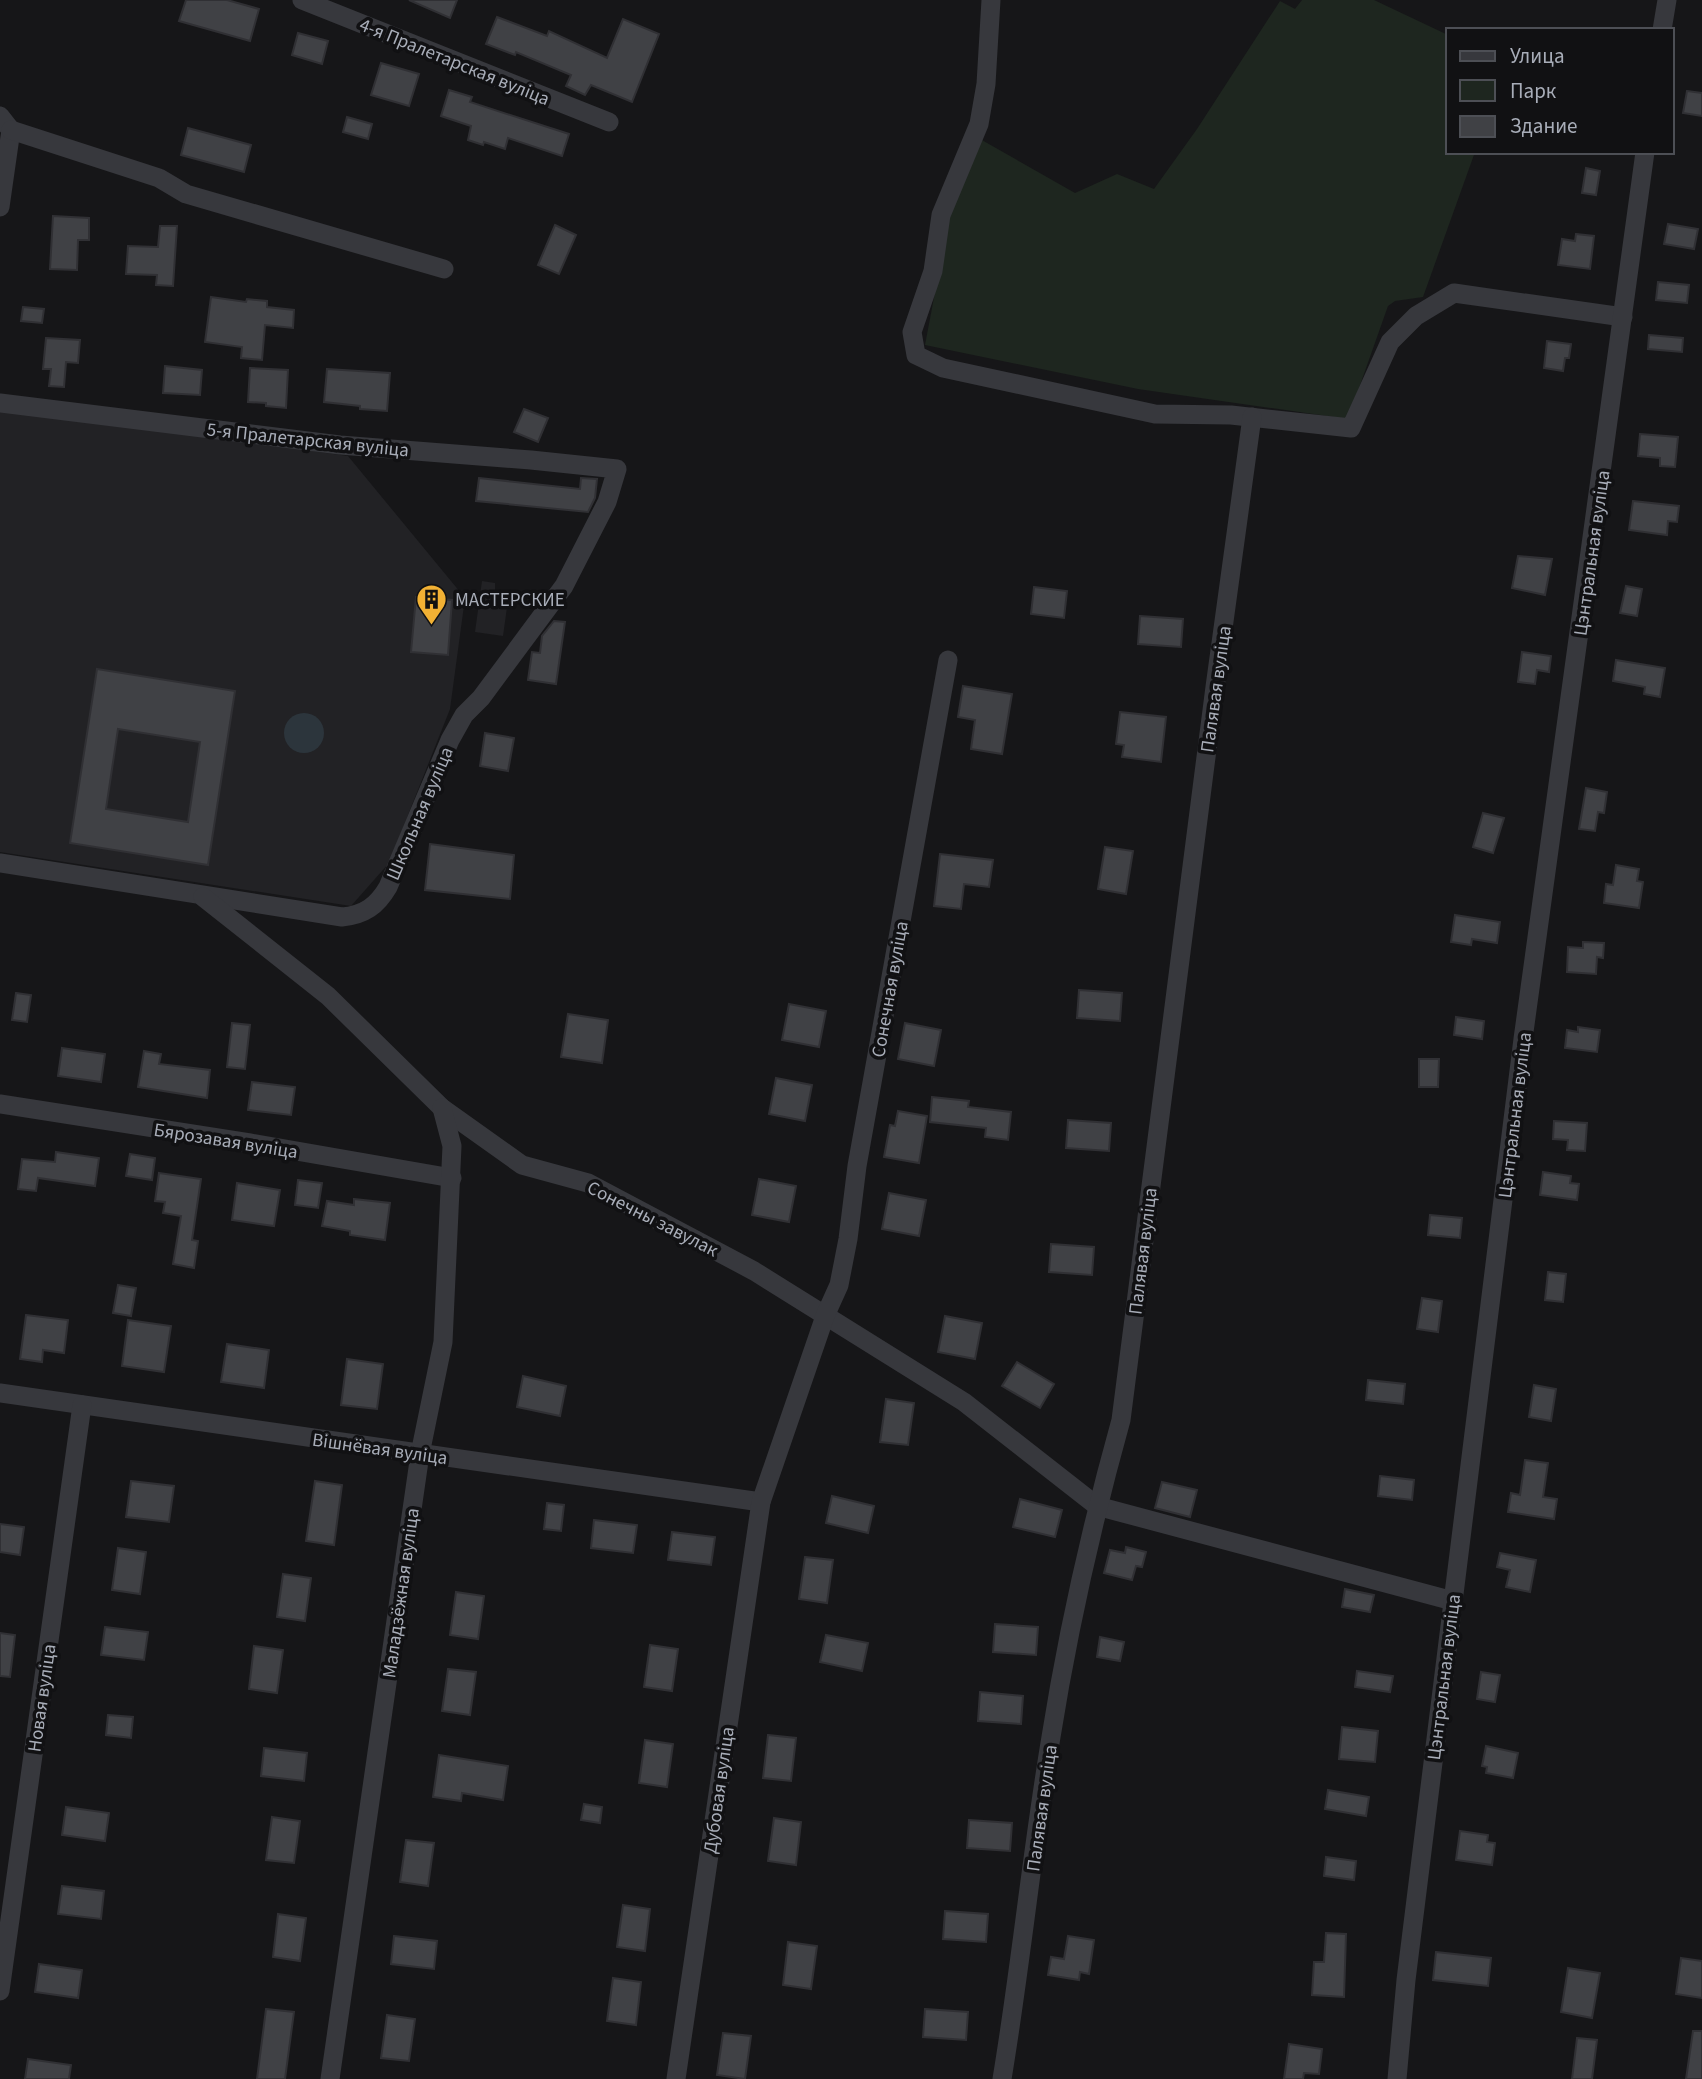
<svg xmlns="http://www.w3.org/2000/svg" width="1702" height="2079" font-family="'Source Sans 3',sans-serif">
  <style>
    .built { fill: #222225 }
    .green { fill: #1e261f }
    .water { fill: #2c353c }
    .building { fill: #404145; stroke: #303034; stroke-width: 2; fill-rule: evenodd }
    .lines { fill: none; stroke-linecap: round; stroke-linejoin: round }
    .minor { stroke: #37383d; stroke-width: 19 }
    .labels { text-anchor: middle; stroke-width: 7; stroke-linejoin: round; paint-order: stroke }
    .street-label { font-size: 19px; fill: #a8adb8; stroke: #111113 }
    .poi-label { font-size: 19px; fill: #a8adb8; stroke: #111113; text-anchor: start }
  </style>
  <rect width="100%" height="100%" fill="#161618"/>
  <g class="built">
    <polygon points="0,408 348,456 465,598 450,709 389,863 351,906 0,852"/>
    <polygon points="482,581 495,583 495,591 509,593 503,636 475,632"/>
  </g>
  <polygon class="green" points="1302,0 1374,0 1448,35 1448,152 1475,152 1423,297 1395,301 1388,306 1348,419 1138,389 925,345 952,203 980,139 1075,193 1117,174 1154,189 1197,129 1280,1 1295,9"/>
  <circle class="water" cx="304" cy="733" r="20"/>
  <g class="building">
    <polygon points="186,0 227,0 259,9 250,41 179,21"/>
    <polygon points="409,0 457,0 450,18"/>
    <polygon points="497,17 547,36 549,31 607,58 623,19 659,34 632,102 591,85 585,95 566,86 571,75 516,52 515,55 486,44"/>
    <polygon points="298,33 328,41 322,64 292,55"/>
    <polygon points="381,63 419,74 409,106 371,95"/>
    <polygon points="449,90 472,97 470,102 569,134 562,156 508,138 505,149 484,142 483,145 468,140 471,126 441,116"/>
    <polygon points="1687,91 1702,93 1702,116 1683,113"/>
    <polygon points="347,117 372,124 368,139 343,132"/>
    <polygon points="188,128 251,145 244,172 181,155"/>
    <polygon points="1586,168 1600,171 1596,195 1582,193"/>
    <polygon points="53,216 89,218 89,240 78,240 77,270 50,269"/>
    <polygon points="1668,224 1698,229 1694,249 1664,244"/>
    <polygon points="555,225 576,235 559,274 538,265"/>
    <polygon points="160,226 177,226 173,286 156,285 157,275 126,274 128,246 158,247"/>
    <polygon points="1576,234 1594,236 1590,269 1558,265 1562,239 1575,241"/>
    <polygon points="1658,282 1689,285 1687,303 1656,300"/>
    <polygon points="211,297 246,302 247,299 267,301 267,307 294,310 293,328 265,325 262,360 241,358 242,347 205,342"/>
    <polygon points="23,307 44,309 42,323 21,321"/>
    <polygon points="1649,335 1683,338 1682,352 1648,349"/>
    <polygon points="46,338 80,340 78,363 66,362 64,387 49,386 51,369 43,369"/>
    <polygon points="1547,341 1571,344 1569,358 1565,358 1563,371 1544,368"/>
    <polygon points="165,366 202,370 200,395 163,393"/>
    <polygon points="250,368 288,370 286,408 266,406 266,403 248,402"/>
    <polygon points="327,369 390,373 387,411 360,409 360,406 324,402"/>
    <polygon points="524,409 548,418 538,442 514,432"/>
    <polygon points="1640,434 1678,437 1675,467 1660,466 1660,458 1638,456"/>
    <polygon points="479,478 580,489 581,478 597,479 595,498 588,512 476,501"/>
    <polygon points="1633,501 1679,506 1677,522 1668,521 1667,535 1629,530"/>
    <polygon points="1518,556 1552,559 1545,595 1512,588"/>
    <polygon points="1626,586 1642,589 1637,616 1620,613"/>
    <polygon points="1034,587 1067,591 1064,618 1031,614"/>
    <polygon points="416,597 452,600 448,655 411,652"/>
    <polygon points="1140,616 1183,619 1181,647 1138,644"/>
    <polygon points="554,621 565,622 556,684 528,680 532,652 540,653 542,636"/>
    <polygon points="1522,652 1551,656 1549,672 1537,670 1535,684 1518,682"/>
    <polygon points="1616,660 1665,668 1660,697 1644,694 1645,687 1613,681"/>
    <path d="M 97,669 L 235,691 L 208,865 L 70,843 ZM 118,729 L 200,742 L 188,822 L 106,809 Z"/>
    <polygon points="963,686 1012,694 1002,754 971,749 975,720 958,717"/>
    <polygon points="1120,712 1166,717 1161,762 1122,757 1124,745 1116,744"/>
    <polygon points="485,733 514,738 508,771 480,766"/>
    <polygon points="1586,788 1607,792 1604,813 1598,812 1595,831 1579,829"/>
    <polygon points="1483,813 1504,818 1493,853 1473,847"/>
    <polygon points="430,844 514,855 510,899 425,890"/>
    <polygon points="1105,847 1133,851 1126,894 1098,889"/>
    <polygon points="940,854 993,860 989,887 964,884 961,909 934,906"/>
    <polygon points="1616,865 1639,869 1637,881 1643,882 1639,908 1604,903 1606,884 1613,885"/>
    <polygon points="1455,915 1500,922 1497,943 1472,939 1471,945 1451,942"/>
    <polygon points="1583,942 1604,943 1603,958 1597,957 1596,974 1567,972 1568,947 1583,948"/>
    <polygon points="1079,990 1122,993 1120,1021 1077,1018"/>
    <polygon points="16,993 31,995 27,1022 12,1020"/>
    <polygon points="789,1004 826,1011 819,1047 782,1040"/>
    <polygon points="568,1014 608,1020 602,1063 561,1057"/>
    <polygon points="1456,1017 1484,1021 1482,1039 1454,1035"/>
    <polygon points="232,1023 250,1025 245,1069 227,1067"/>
    <polygon points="905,1023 941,1030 934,1066 898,1059"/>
    <polygon points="1578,1027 1600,1030 1597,1052 1565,1048 1567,1030 1578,1032"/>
    <polygon points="62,1048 105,1054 101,1082 58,1076"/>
    <polygon points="144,1051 161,1054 159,1064 210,1070 207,1098 138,1087"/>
    <polygon points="1419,1059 1439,1059 1438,1087 1419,1087"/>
    <polygon points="776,1078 812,1085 805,1121 769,1114"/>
    <polygon points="252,1082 295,1087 291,1115 248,1110"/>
    <polygon points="932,1097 969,1101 968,1107 1011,1112 1008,1140 985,1137 986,1128 930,1122"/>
    <polygon points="898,1111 927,1116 919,1163 884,1157 890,1125 895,1126"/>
    <polygon points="1068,1120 1111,1123 1109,1151 1066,1148"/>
    <polygon points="1554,1121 1587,1123 1585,1151 1567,1150 1568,1140 1553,1139"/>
    <polygon points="56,1152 99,1158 95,1186 38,1178 36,1191 18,1189 22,1159 55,1162"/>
    <polygon points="130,1154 155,1158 152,1180 126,1176"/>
    <polygon points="1543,1172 1571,1176 1570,1183 1579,1184 1577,1200 1540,1195"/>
    <polygon points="159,1173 201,1179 192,1240 198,1241 194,1268 173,1264 181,1216 163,1213 165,1202 155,1201"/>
    <polygon points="759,1179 796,1186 789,1222 752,1215"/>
    <polygon points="298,1180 322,1183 318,1208 295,1205"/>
    <polygon points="237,1183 280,1190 274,1226 232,1220"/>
    <polygon points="889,1193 926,1200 919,1236 882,1229"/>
    <polygon points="354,1199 390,1203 385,1240 350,1235 350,1231 322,1226 327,1201 354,1205"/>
    <polygon points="1430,1215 1462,1218 1460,1238 1428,1235"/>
    <polygon points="1051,1244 1094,1247 1092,1275 1049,1272"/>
    <polygon points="1548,1272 1566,1274 1563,1302 1545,1300"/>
    <polygon points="118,1285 136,1288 131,1316 113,1313"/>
    <polygon points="1422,1298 1442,1301 1438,1332 1417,1329"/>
    <polygon points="26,1315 68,1320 64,1353 43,1350 42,1362 20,1359"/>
    <polygon points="945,1316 982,1323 975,1359 938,1352"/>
    <polygon points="128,1320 171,1326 164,1372 122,1366"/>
    <polygon points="227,1344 269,1350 264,1388 221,1382"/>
    <polygon points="347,1359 383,1364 377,1409 341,1405"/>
    <polygon points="1017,1362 1054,1384 1040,1408 1002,1386"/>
    <polygon points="523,1376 566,1386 560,1416 517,1407"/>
    <polygon points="1368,1380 1405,1384 1403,1404 1366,1400"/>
    <polygon points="1534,1385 1556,1389 1551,1421 1529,1417"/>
    <polygon points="886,1399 914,1403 908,1445 880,1442"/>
    <polygon points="1525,1460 1548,1463 1543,1497 1557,1499 1554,1519 1508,1512 1511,1493 1520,1495"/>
    <polygon points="1380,1476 1414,1480 1412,1500 1378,1496"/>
    <polygon points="131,1481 174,1486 169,1522 126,1517"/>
    <polygon points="315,1481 342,1485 334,1545 306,1541"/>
    <polygon points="1162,1482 1197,1490 1190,1517 1155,1508"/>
    <polygon points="832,1496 874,1506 868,1533 826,1523"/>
    <polygon points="1020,1499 1062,1510 1055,1537 1013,1527"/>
    <polygon points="547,1503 564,1505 561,1531 544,1529"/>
    <polygon points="594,1520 637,1525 633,1553 591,1548"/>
    <polygon points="0,1524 24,1527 20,1555 0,1552"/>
    <polygon points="672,1532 715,1537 711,1565 668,1560"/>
    <polygon points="1126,1547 1146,1552 1142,1567 1136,1566 1132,1580 1104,1573 1110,1550 1125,1553"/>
    <polygon points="118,1548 146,1552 140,1594 112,1590"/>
    <polygon points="1500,1553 1536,1560 1530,1592 1506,1587 1510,1570 1497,1567"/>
    <polygon points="805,1557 833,1560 827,1603 799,1599"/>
    <polygon points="283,1574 311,1578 305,1621 277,1617"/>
    <polygon points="1345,1589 1374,1595 1370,1612 1342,1607"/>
    <polygon points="456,1592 484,1596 478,1639 450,1635"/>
    <polygon points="995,1624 1038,1627 1036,1655 993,1652"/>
    <polygon points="105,1627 148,1632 144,1660 101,1655"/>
    <polygon points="0,1633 15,1635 10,1677 0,1676"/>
    <polygon points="826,1635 868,1643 862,1671 820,1662"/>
    <polygon points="1100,1637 1124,1642 1120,1661 1097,1657"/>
    <polygon points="650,1645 678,1649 672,1691 644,1687"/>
    <polygon points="254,1646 283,1650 277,1693 249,1689"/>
    <polygon points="448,1669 476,1672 470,1715 442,1711"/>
    <polygon points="1357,1671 1393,1676 1390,1692 1355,1687"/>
    <polygon points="1481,1672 1500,1675 1495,1702 1477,1699"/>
    <polygon points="980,1692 1023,1696 1021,1724 978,1721"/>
    <polygon points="108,1715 133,1717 131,1738 106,1735"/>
    <polygon points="1342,1727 1378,1731 1375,1762 1339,1759"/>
    <polygon points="768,1735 796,1738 791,1781 763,1778"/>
    <polygon points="645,1740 673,1744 667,1787 639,1783"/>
    <polygon points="1486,1746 1518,1753 1513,1778 1486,1773 1487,1767 1482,1766"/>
    <polygon points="264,1748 307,1753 304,1781 261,1776"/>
    <polygon points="439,1755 508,1766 503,1800 462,1793 461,1801 433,1797"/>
    <polygon points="1328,1790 1369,1797 1366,1816 1325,1809"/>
    <polygon points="584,1804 602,1807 600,1823 581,1820"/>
    <polygon points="66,1807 109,1813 105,1841 62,1835"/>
    <polygon points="272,1817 300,1821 294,1863 266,1860"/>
    <polygon points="774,1818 801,1822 796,1865 768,1861"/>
    <polygon points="969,1820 1012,1823 1010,1851 967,1848"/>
    <polygon points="1460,1831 1488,1835 1487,1842 1495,1843 1492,1865 1456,1860"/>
    <polygon points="406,1840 434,1843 428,1886 400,1882"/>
    <polygon points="1326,1857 1356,1861 1354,1880 1324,1876"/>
    <polygon points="62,1886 104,1891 101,1919 58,1914"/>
    <polygon points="623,1905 650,1909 645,1951 617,1947"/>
    <polygon points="945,1911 988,1914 986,1942 943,1939"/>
    <polygon points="278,1914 306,1918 300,1961 273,1957"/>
    <polygon points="1326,1933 1346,1934 1344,1997 1312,1995 1314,1962 1324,1962"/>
    <polygon points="394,1936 437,1941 434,1969 391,1964"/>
    <polygon points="1068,1936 1094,1940 1089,1974 1080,1972 1079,1980 1048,1975 1051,1957 1064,1959"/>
    <polygon points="788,1942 817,1946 811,1989 783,1985"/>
    <polygon points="1436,1952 1491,1958 1488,1986 1433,1980"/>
    <polygon points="1681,1958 1702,1961 1702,1998 1676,1994"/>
    <polygon points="39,1964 82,1970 78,1998 35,1992"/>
    <polygon points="1568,1968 1600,1973 1592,2018 1561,2012"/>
    <polygon points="613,1978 641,1982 636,2025 607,2021"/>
    <polygon points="266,2009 294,2012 285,2079 257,2079"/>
    <polygon points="925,2009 968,2012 966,2040 923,2037"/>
    <polygon points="387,2015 415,2019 409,2061 381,2058"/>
    <polygon points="1693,2031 1702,2031 1702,2079 1686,2079"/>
    <polygon points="723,2033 751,2036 745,2079 717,2075"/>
    <polygon points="1577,2038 1597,2040 1592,2079 1572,2079"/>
    <polygon points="1289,2044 1322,2049 1319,2074 1304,2073 1303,2079 1284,2079"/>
    <polygon points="28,2059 71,2065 69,2079 25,2079"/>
  </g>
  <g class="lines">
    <g class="minor">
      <polyline points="302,0 609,122"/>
      <polyline points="991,0 986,84 979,124 941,215 933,271 912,332 916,355 943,368 1155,414 1231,415 1351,428 1390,342 1416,316 1454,293 1623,317"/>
      <polyline points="1662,30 1667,0"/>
      <polyline points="0,116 11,130 0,207"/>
      <polyline points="11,130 159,178 186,194 444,269"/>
      <path d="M 0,403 L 340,445 L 531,460 L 617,469 L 607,502 L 564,586 L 481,698 L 464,715 L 450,740 L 388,887 C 377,906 364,915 342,917 L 0,863"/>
      <polyline points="203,897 328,996 442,1108 522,1165 588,1183 754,1271 964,1402 1097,1506 1453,1601"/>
      <polyline points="0,1104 250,1143 452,1178"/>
      <polyline points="0,1393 761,1502"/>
      <polyline points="0,1991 82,1405"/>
      <polyline points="330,2079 420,1454 443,1342 452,1146 442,1108"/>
      <polyline points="676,2079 761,1502 825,1316 839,1285 848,1239 857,1166 948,660"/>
      <path d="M 1002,2079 C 1021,1965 1032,1850 1051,1737 C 1068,1630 1092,1524 1121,1420 L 1215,687 L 1252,417"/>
      <polyline points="1397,2079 1406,1980 1523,1039 1645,152"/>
    </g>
  </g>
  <defs>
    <symbol id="building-pin" viewBox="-11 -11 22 30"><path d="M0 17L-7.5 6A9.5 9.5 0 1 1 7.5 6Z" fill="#f2b134" stroke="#111113"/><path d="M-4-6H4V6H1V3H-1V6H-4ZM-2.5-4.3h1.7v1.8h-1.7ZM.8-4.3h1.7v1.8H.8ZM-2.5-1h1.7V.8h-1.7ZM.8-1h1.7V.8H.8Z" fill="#111"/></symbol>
  </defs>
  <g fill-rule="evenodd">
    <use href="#building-pin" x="414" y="582" width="35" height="47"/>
  </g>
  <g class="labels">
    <g class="street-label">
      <text transform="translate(455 61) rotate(22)" y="7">4-я Пралетарская вуліца</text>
      <text transform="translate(308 439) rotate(6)" y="7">5-я Пралетарская вуліца</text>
      <text transform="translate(1591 553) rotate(-82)" y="7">Цэнтральная вуліца</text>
      <text transform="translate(1215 689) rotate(-82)" y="7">Палявая вуліца</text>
      <text transform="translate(419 813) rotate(-67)" y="7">Школьная вуліца</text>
      <text transform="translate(889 989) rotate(-80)" y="7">Сонечная вуліца</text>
      <text transform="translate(1514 1115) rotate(-83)" y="7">Цэнтральная вуліца</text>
      <text transform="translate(226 1140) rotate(9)" y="7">Бярозавая вуліца</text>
      <text transform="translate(653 1218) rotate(27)" y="7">Сонечны завулак</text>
      <text transform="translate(1142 1251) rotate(-83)" y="7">Палявая вуліца</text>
      <text transform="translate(380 1448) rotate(8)" y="7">Вішнёвая вуліца</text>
      <text transform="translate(400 1593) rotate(-82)" y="7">Маладзёжная вуліца</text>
      <text transform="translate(1443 1677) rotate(-83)" y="7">Цэнтральная вуліца</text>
      <text transform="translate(41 1698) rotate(-82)" y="7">Новая вуліца</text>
      <text transform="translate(718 1790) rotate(-82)" y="7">Дубовая вуліца</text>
      <text transform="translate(1041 1808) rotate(-82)" y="7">Палявая вуліца</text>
    </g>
    <g class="poi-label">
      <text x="455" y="606">МАСТЕРСКИЕ</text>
    </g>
  </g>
  <rect x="1446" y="28" width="228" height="126" fill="#111113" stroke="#4d4f55" stroke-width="2"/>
  <rect x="1460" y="51" width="35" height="10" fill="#37383d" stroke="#4d4f55" stroke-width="2"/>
  <text x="1510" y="63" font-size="21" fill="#a8adb8">Улица</text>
  <rect x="1460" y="80" width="35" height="21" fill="#1e261f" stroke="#4d4f55" stroke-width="2"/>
  <text x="1510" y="98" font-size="21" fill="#a8adb8">Парк</text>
  <rect x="1460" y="116" width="35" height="21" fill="#404145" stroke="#4d4f55" stroke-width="2"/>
  <text x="1510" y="133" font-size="21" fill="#a8adb8">Здание</text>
</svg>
